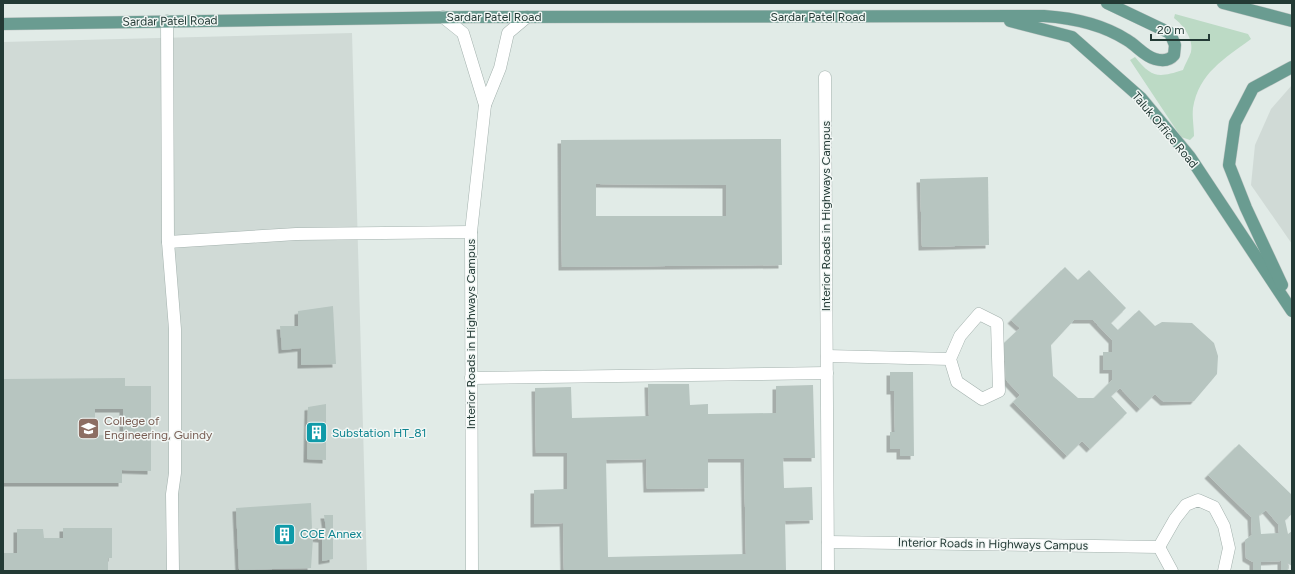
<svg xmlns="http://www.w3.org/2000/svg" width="1295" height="574" font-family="Figtree,sans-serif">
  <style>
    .built { fill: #d0dad6 }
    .green { fill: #bcdac5 }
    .building { fill: #b7c5c0; fill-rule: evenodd; filter: url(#shadow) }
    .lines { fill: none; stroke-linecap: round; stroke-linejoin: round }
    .minor-casing { stroke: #a4b2ae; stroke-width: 13 }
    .major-casing { stroke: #c1c8c6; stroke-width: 13 }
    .minor { stroke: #fff; stroke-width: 12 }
    .major { stroke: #6a9c91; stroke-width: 12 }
    .labels { text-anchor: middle; stroke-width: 3; stroke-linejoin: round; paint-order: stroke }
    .street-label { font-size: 12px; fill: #233a35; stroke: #f2f7f5 }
    .education-label { font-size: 12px; fill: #785e54; stroke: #f2f7f5; text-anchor: start }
    .culture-label { font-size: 12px; fill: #0d838f; stroke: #f2f7f5; text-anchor: start }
  </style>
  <defs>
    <filter id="shadow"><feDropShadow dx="-3.5" dy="3.5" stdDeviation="0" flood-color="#0004"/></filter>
  </defs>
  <rect width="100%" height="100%" fill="#e1ebe7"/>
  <g class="built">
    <polygon points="352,33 367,571 3,571 3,42"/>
    <polygon points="1292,85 1292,244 1251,185 1255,145 1271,109"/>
  </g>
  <path class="green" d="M 1175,14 L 1248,34 L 1251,39 C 1224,59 1199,73 1193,108 C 1192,117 1194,127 1194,136 L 1190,140 L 1181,137 L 1130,60 L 1135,57 C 1152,78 1158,78 1183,70 C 1185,64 1189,58 1191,52 C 1194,39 1183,25 1174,18 Z"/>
  <g class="building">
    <path d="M 781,139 L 782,265 L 562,267 L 561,140 ZM 596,184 L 726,185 L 726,216 L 596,216 Z"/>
    <polygon points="988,177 989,245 922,247 920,179"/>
    <path d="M 1065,267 L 1078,280 L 1089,270 L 1126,308 L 1111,323 L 1118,330 L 1139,310 L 1155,326 L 1162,322 L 1192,323 L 1214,343 L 1218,356 L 1217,374 L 1194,401 L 1164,402 L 1155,394 L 1140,409 L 1120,388 L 1111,396 L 1127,413 L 1090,449 L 1082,441 L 1067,456 L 1013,402 L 1020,395 L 1006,380 L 1004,343 L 1020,328 L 1011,320 ZM 1074,320 L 1093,320 L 1112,340 L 1112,352 L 1103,352 L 1103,370 L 1112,370 L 1112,380 L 1094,398 L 1078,398 L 1053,376 L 1051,345 Z"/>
    <polygon points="333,306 336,364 301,365 301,348 282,350 280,326 298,326 298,311"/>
    <polygon points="890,372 913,372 914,456 900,456 900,449 890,449 890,432 895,432 894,391 890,391"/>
    <path d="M 125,378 L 125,386 L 151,386 L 151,471 L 122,470 L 122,483 L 3,483 L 3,379 ZM 95,409 L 123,409 L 123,436 L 95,435 Z"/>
    <path d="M 648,384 L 689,384 L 690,405 L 708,404 L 708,414 L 776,413 L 776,386 L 813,385 L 815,458 L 783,458 L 784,488 L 812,487 L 813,520 L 785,521 L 786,571 L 564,571 L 563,523 L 534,524 L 534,490 L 567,489 L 567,453 L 536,453 L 535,388 L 571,387 L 572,418 L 649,416 ZM 646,459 L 647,489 L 708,488 L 708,459 L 744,459 L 746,554 L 608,557 L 606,460 Z"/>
    <polygon points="326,404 326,460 307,459 308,407"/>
    <path d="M 1239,444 L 1292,495 L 1292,514 L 1285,520 L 1288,534 L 1292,531 L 1292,566 L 1287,563 L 1288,571 L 1281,571 L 1281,561 L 1261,562 L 1261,571 L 1253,571 L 1253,562 L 1246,558 L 1245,540 L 1252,535 L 1251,517 L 1208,475 ZM 1266,510 L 1278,524 L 1279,533 L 1261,534 L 1259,515 Z"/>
    <polygon points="311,503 312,529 326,528 324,515 333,515 333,559 322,561 322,539 313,538 311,568 239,570 236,508"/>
    <polygon points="63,528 112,528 112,558 108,558 108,571 3,571 3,553 17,553 17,529 43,529 44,538 63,538"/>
  </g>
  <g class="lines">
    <defs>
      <g id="minor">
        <polyline points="443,17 463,33 485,105 500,68 508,33 527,17"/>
        <polyline points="167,21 168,242 175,329 175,473 172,494 173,571"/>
        <polyline points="825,77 828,571"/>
        <polyline points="471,232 485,105"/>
        <polyline points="168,242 296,234 471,232 472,571"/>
        <polygon points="979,314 997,323 999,391 982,399 957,382 950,359 960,336"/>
        <polyline points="827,356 950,359"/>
        <polyline points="471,378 827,373"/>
        <polyline points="828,542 1159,547"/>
        <polyline points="1159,547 1175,519 1186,505 1198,500 1214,507 1224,526 1229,548 1224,571"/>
        <polyline points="1159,547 1172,571"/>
      </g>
      <g id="major">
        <polyline points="1223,3 1292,21"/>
        <polyline points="1010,21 1072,37 1141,98 1190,157 1292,311"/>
        <path d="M 3,24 L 469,17 L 1044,16 C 1074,18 1102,24 1127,40 C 1136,45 1144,56 1155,59 C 1162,61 1169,61 1174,55 L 1175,45 L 1170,33 L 1107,3"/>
        <polyline points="1282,285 1246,208 1229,165 1235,123 1253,88 1292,67"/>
      </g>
    </defs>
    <use href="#minor" class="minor-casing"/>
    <use href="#major" class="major-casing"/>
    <use href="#minor" class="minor"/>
    <use href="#major" class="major"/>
  </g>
  <defs>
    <symbol id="university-square" viewBox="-11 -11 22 22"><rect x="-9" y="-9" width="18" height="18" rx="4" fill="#8d6e63" stroke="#f2f7f5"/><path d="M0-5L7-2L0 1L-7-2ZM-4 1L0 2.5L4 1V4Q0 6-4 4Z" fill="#fff"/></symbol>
    <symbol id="building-square" viewBox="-11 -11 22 22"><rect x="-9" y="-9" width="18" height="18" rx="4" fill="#0f9aa8" stroke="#f2f7f5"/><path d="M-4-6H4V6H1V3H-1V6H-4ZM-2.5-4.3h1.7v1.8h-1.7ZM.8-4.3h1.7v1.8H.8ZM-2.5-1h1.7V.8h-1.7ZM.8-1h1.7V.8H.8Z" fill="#fff"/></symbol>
  </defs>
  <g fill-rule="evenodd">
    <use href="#university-square" x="76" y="416" width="25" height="25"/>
    <use href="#building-square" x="304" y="420" width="25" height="25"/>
    <use href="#building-square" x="272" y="522" width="25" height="25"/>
  </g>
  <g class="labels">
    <g class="street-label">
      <text x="494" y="21">Sardar Patel Road</text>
      <text x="818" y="21">Sardar Patel Road</text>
      <text transform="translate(170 21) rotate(-1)" y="4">Sardar Patel Road</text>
      <text transform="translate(1165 130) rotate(50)" y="4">Taluk Office Road</text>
      <text transform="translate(826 216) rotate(-90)" y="4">Interior Roads in Highways Campus</text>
      <text transform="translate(471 334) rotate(-90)" y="4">Interior Roads in Highways Campus</text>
      <text transform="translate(993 544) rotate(1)" y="4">Interior Roads in Highways Campus</text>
    </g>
    <g class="education-label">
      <text x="104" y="425">College of<tspan x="104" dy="14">Engineering, Guindy</tspan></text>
    </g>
    <g class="culture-label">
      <text x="332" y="437">Substation HT_81</text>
      <text x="300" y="538">COE Annex</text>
    </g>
  </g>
  <rect width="1295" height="574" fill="none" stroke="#233a35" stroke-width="8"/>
  <path d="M1151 34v6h58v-6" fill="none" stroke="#233a35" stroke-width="2"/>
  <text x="1157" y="34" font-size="12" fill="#233a35" stroke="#f2f7f5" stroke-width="3" paint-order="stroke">20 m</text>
</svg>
